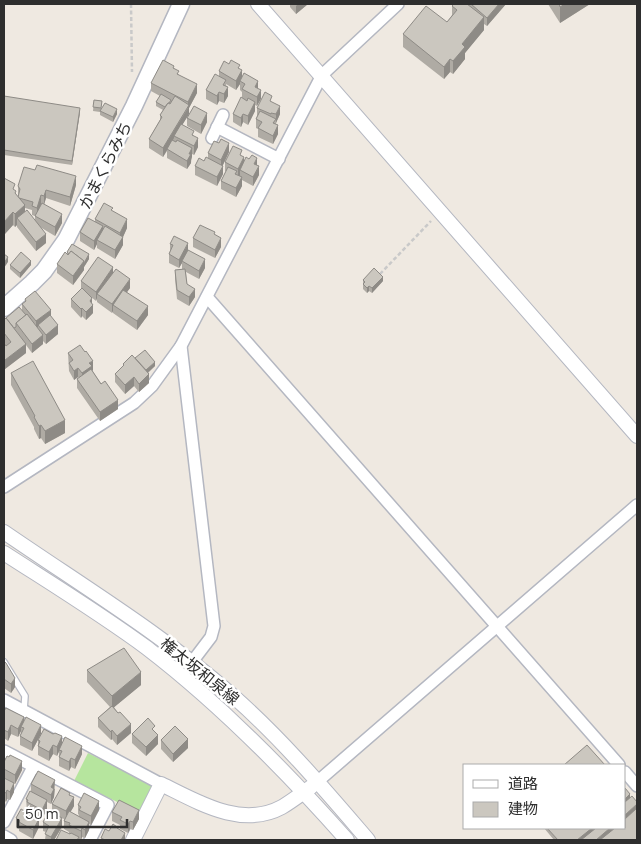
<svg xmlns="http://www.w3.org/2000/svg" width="641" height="844" font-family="Manrope,'Noto Sans JP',sans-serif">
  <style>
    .green { fill: #b6e59e }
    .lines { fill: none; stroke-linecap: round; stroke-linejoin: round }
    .service-casing { stroke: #b4b7c1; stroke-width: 8 }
    .minor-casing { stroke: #b4b7c1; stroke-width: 14 }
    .tertiary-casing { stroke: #b4b7c1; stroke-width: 16 }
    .secondary-casing { stroke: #b4b7c1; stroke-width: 19 }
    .path { stroke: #c9c9c9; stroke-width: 2.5; stroke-dasharray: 4 2.5; stroke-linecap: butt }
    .service { stroke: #fff; stroke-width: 5.5 }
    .minor { stroke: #fff; stroke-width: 11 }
    .tertiary { stroke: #fff; stroke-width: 14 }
    .secondary { stroke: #fff; stroke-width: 16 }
    .wall { fill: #afaba4; fill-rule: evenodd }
    .shaded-wall { fill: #8e8b86 }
    .building { fill: #cbc7bf; stroke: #8e8b86 }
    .labels { text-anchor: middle; stroke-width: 5; stroke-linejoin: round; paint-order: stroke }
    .street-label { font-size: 16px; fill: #2e2e2e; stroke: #fff }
  </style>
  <rect width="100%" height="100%" fill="#efe9e1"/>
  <polygon class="green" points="88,753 150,784 152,788 140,813 74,781"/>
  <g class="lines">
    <defs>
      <polyline id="service" points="4,662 25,696 24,710"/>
      <g id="minor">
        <polyline points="217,127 279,159"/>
        <polyline points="212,138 223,115"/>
        <polyline points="207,297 619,765"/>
        <polyline points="4,487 134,403 152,386 181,346"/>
        <polyline points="192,662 211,637 214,626 181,346 322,75 398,4"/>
        <polyline points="4,700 161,784"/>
        <polyline points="4,751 108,805 90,840"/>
        <polyline points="625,772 637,786"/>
        <polyline points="317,782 637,505"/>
        <polyline points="4,822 33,767"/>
        <polyline points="4,836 11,840"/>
      </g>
      <g id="tertiary">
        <polyline points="258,4 637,436"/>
        <path d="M 4,532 C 81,585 162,634 233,696 C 283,740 325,790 368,840"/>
        <path d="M 4,553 C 52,584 101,614 147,648 C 220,704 286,771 347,840"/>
        <path d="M 133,840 L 161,784 C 198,802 241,829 282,807 C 292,801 301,794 311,787"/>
      </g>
      <polyline id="secondary" points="4,308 32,283 44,271 66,240 134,106 181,4"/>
    </defs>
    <use href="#service" class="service-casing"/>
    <use href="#minor" class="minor-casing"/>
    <use href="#tertiary" class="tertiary-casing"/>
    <use href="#secondary" class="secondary-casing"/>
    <g class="path">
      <polyline points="131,4 132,72"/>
      <polyline points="380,274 431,221"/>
    </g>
    <use href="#service" class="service"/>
    <use href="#minor" class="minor"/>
    <use href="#tertiary" class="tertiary"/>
    <use href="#secondary" class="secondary"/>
  </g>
  <g class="wall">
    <polygon points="290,4 308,4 296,14 290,7"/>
    <polygon points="454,4 506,4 487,26 484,24 484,30 465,53 465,59 453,74 450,72 444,79 403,47 403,34 447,22 452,15 452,6"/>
    <polygon points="548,4 590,4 560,23"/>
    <polygon points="174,68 179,75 197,93 189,108 189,114 182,125 194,136 198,147 194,155 192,154 191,163 187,169 167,158 167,151 163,157 149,148 149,139 160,120 160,115 163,110 156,106 156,102 160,96 151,91 151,83"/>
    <polygon points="240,69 242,77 258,81 257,106 255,105 255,111 248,125 243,122 241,127 233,122 233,114 242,98 242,92 240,90 240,84 236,90 226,84 228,96 224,103 219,101 217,105 206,99 206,90 219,76 219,71"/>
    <polygon points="4,96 80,112 72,165 4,155"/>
    <polygon points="94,100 102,101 101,108 117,114 113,122 100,115 100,112 93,111"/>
    <polygon points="272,102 280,114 276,123 278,134 273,144 258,137 258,129 256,128 256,119 257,116 257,108"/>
    <polygon points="187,118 207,122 201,134 187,126"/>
    <polygon points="229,152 223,165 223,174 217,186 195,175 195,166 208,158 208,153"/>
    <polygon points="242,156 244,160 257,166 259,175 253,186 242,180 242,186 236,197 221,189 221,181 226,171 225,171 225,162"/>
    <path d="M 76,185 L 70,206 L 46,198 L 44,204 L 62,223 L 55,236 L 40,227 L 46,243 L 36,251 L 17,227 L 17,225 L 15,227 L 13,225 L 4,235 L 15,191 L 16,195 L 18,197 L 18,186 ZM 25,208 L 32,210 L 32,215 L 35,216 L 35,221 L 25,212 Z"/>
    <polygon points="113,211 127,228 123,237 123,245 115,259 97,248 97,244 94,250 80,241 80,232 95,221 95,219"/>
    <polygon points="215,235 221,247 215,258 193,247 193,238"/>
    <polygon points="170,244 188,251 205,268 199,279 186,272 187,284 195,297 189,306 177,299 175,279 175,270 182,269 182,263 179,268 169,263 169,254 170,251"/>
    <polygon points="67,252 89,259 84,267 84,270 73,285 57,273 57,264 67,254"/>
    <polygon points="10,265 31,265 20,278 10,269"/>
    <polygon points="113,272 130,288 127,292 148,315 137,330 113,313 113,311 112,313 97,302 97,298 96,301 90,296 92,303 93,313 86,320 82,316 81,318 71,307 71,299 81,289 81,281"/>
    <polygon points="363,280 383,281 372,293 369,291 367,293 363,289"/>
    <polygon points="25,299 51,316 58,334 46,344 43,341 43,344 32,353 26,345 26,353 5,369 4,367 4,343 6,345 4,342 4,320 22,311 22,304 25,302"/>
    <polygon points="68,353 93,370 92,370 118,409 100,421 77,388 77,379 79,378 78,377 74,380 69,371"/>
    <polygon points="135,358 155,366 148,373 149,383 139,392 134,386 125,394 115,382 115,374 123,367 123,364"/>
    <polygon points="11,373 65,433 45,444 41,438 39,439 34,429 34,427 11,385"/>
    <polygon points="4,661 15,687 11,693 4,688"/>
    <polygon points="87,670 141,685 114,707 131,733 117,745 112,739 111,740 98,727 98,718 110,707 87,682"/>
    <polygon points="4,711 24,723 41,734 32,751 20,745 20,736 21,733 21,731 18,737 11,734 8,741 4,738"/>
    <polygon points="155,732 158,744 146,756 132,743 132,734"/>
    <polygon points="38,740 62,744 82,754 75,769 71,767 69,771 59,766 59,751 57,756 53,754 49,761 38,755"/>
    <polygon points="161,740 188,748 173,762 161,749"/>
    <polygon points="4,762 22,770 15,784 4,778"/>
    <polygon points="4,778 14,792 10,800 7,799 6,802 5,801 5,809 4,810"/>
    <polygon points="31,784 55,789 54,797 51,804 47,802 47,809 42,819 27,811 26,799 31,791"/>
    <polygon points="70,795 74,806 70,812 79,816 79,815 78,814 78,805 99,810 91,825 89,824 89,830 85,838 82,837 81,840 79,839 79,840 69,834 69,832 64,829 64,819 52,813 52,804"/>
    <polygon points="630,797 637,840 554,840 544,828 625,828"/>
    <polygon points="112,812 139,819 133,830 130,829 128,833 120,829 120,825 112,821"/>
    <polygon points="16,818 39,827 33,839 19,831 19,829 16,827"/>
    <polygon points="43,822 62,827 54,840 45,840 46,832 43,831"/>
  </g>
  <g class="shaded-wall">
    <polygon points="298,4 308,4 296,14 296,6"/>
    <polygon points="499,4 506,4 487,26 487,18"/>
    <polygon points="565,4 590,4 560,23 560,7"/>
    <polygon points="484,17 484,30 465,53 465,59 453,74 453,61 462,44"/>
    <polygon points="450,59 450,72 444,79 444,67"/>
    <polygon points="242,70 242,79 240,81 240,84 236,90 236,81"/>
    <polygon points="258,81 258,89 255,87"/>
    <polygon points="197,84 197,93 189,108 189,114 175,137 174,136 174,138 163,157 163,148 188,108 188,102"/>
    <polygon points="228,87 228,96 224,103 224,94"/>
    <polygon points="261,90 261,99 257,106 257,97"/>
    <polygon points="219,92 219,101 217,105 217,96"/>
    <polygon points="255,102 255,111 248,125 248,116"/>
    <polygon points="280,106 280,114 276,123 276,114"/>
    <polygon points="80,108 80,112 72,165 72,161"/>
    <polygon points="117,109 117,114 113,122 113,117"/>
    <polygon points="207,113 207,122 201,134 201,125"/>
    <polygon points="243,114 243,122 241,127 241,118"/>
    <polygon points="278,125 278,134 273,144 273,136"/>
    <polygon points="198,138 198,147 194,155 194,146"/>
    <polygon points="229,143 229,152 221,169 221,160"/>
    <polygon points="192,148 192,157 191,160 191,163 187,169 187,161 189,154"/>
    <polygon points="244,157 244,166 240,170 240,176 238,178 238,169"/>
    <polygon points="257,158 257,166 254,164"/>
    <polygon points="223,166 223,174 217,186 217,177"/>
    <polygon points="259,166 259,175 253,186 253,177"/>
    <polygon points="76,176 76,185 70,206 70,197"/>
    <polygon points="242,177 242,186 236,197 236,188"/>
    <polygon points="46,190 46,198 44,205 44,196"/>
    <polygon points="41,195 41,204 37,217 37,208"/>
    <polygon points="25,205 25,218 17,218 17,225 15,227 15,214"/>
    <polygon points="13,212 13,225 4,235 4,222"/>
    <polygon points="62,214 62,223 55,236 55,227"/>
    <polygon points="127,219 127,228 123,237 123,245 115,259 115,250 120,241 120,233"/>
    <polygon points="103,226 103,235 97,240 97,244 94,250 94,241"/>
    <polygon points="46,234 46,243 36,251 36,242"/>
    <polygon points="221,238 221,247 215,258 215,250"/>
    <polygon points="188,243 188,252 182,261 182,263 179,268 179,260"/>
    <polygon points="89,254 89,259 84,267 84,263"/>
    <polygon points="8,257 8,262 4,268 4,263"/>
    <polygon points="205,259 205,268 199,279 199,271"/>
    <polygon points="31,261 31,265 20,278 20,273"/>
    <polygon points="84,261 84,270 73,285 73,276"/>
    <polygon points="113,267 113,276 97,294 97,298 96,301 96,292"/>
    <polygon points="383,277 383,281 372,293 372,288"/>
    <polygon points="130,279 130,288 116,307 113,305 113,311 112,313 112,304"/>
    <polygon points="369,286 369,291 367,293 367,288"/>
    <polygon points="195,289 195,297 189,306 189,297"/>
    <polygon points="92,298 92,306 93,305 93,313 86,320 86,312 90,301"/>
    <polygon points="148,306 148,315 137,330 137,321"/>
    <polygon points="82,308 82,316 81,318 81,309"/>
    <polygon points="51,310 51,318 38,325 38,329 36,330 36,321"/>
    <polygon points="58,325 58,334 46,344 46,335"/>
    <polygon points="43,335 43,344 32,353 32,344"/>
    <polygon points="26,344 26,353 5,369 5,360"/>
    <polygon points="93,361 93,370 82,382 82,373 89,363"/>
    <polygon points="155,362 155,366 146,374 146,370"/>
    <polygon points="78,368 78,377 74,380 74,371"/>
    <polygon points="149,374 149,383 139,392 139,384"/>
    <polygon points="134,377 134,386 125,394 125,385"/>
    <polygon points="118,400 118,409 100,421 100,412"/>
    <polygon points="65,420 65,433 45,444 45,431"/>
    <polygon points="41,425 41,438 39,439 39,426"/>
    <polygon points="141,672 141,685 112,709 112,696"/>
    <polygon points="15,678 15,687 11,693 11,684"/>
    <polygon points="24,717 24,726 21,727 21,731 18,737 18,729"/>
    <polygon points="131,724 131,733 117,745 117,736"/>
    <polygon points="11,725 11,734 8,741 8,732"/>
    <polygon points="41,725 41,734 32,751 32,743"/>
    <polygon points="112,730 112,739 111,740 111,732"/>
    <polygon points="158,735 158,744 146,756 146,747"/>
    <polygon points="62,736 62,745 57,756 57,747"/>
    <polygon points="188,739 188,748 173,762 173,754"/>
    <polygon points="53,745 53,754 49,761 49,752"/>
    <polygon points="82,746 82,754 75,769 75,760"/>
    <polygon points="71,758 71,767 69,771 69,762"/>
    <polygon points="22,761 22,770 15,784 15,775"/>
    <polygon points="55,780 54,797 51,804 51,787"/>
    <polygon points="14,783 14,792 10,800 10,792"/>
    <polygon points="7,790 7,799 6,802 6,793"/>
    <polygon points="630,794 630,799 625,804 625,799"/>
    <polygon points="74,797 74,806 66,820 66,811"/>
    <polygon points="47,800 47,809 42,819 42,810"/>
    <polygon points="99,801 99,810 91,825 91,816"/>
    <polygon points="637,804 637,809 625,819 625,815"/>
    <polygon points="139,810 139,819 133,830 133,822"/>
    <polygon points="62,818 62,827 54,840 51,840 51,837"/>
    <polygon points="39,819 39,827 33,839 33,830"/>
    <polygon points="130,821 130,829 128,833 128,824"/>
    <polygon points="89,822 89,830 85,838 85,830"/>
    <polygon points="82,828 82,837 81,840 81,831"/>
    <polygon points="592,828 597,828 582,840 577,840"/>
    <polygon points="610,828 615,828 601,840 596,840"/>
    <polygon points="125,833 125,840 121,840"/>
  </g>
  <g class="building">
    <polygon points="454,4 467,4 484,17 462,44 465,47 453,61 450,59 444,67 403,34 426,6 447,22 457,10 452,6"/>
    <polygon points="471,4 499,4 487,18"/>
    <polygon points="559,4 565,4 560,7"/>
    <polygon points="163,60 174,66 173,68 179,71 177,74 197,84 188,102 151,83"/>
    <polygon points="231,60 240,65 238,68 242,70 236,81 219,71 224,61 229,64"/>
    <polygon points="244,73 258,81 255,87 261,90 257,97 242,89 245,84 240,81"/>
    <polygon points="215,74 226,80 223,85 228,87 224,94 219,92 217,96 206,90"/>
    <polygon points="265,92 272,96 270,101 280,106 276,114 271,113 271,114 257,108"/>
    <polygon points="161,94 171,100 169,103 168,103 165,107 156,102"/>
    <polygon points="4,96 80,108 72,161 4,150"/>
    <polygon points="175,96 189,105 163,148 149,139 162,117 160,115 168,103 170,104"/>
    <polygon points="241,97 247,101 248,98 255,102 248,116 243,114 241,118 233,114"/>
    <polygon points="94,100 102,101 101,108 93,107"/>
    <polygon points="105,103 117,109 113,117 100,111"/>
    <polygon points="194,106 207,113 201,125 187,118"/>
    <polygon points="260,111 276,119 273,123 278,125 273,136 258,128 262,122 256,119"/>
    <polygon points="181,124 194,131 192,135 198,138 194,146 174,136"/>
    <polygon points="221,139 229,143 221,160 208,153 214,141 219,143"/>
    <polygon points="172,140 176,142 177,140 192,148 189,154 191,154 187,161 167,149"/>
    <polygon points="233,146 242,150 240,155 244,157 238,169 225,162"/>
    <polygon points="252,155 257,158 254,164 259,166 253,177 240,170 246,157 249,159"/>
    <polygon points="206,157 223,166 217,177 195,166 199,158 204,161"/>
    <polygon points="37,165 76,176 70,197 46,190 44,196 41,195 37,208 32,206 33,202 19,198 18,197 20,189 18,186 24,167 35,170"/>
    <polygon points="228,167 237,171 235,174 242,177 236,188 221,181"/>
    <polygon points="4,178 15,184 13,189 16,191 15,193 25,205 15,214 13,212 4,222"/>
    <polygon points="42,203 62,214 55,227 35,216"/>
    <polygon points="104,203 113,208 111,210 127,219 120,233 95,219"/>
    <polygon points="27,210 46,234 36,242 17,218"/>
    <polygon points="88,218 103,226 94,241 80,232"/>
    <polygon points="200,225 215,232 214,234 221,238 215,250 193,238"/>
    <polygon points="105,226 123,237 115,250 97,240"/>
    <polygon points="174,236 188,243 179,260 169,254 173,245 170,244"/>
    <polygon points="72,244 89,254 84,263 83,262 84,261 71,251 69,254 67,252"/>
    <polygon points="188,250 205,259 199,271 182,261"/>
    <polygon points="71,251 84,261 73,276 57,264 65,252 68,255"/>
    <polygon points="21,252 31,261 20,273 10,265"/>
    <polygon points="4,254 8,257 4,263"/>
    <polygon points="98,257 113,267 96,292 81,281"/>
    <polygon points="374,268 383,277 372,288 369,286 367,288 363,284 365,282 363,280"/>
    <polygon points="116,269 130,279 112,304 97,294"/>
    <polygon points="185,269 187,284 195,289 189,297 177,290 175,270"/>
    <polygon points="82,288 92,298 90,301 93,305 86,312 82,308 81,309 71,299"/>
    <polygon points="123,290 148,306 137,321 113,305"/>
    <polygon points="35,291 51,310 36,321 22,304 26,301 25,299"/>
    <polygon points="19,307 26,315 16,323 16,327 14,328 6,318"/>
    <polygon points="27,314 43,335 32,344 16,323"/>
    <polygon points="50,315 58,325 46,335 38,325"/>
    <polygon points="6,318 26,344 5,360 4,358 4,343 6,346 11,342 4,333 4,320"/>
    <polygon points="80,345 85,352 86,351 93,361 89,363 92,366 82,373 78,368 74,371 69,363 73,360 68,353"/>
    <polygon points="145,350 155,362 146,370 135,358"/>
    <polygon points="132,355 149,374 139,384 134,377 125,385 115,374 124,365 123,364"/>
    <polygon points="33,361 65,420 45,431 41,425 39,426 34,417 35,416 11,373"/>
    <polygon points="91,369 101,384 105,381 118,400 100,412 77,379"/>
    <polygon points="124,648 141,672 112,696 87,670"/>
    <polygon points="4,661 6,663 15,678 11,684 4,679"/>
    <polygon points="112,706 118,713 120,712 131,724 117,736 112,730 111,732 98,718"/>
    <polygon points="6,708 24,717 18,729 11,725 8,732 4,730 4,711"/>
    <polygon points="26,717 41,725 32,743 20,736 24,728 21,727"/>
    <polygon points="148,718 155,726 152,729 158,735 146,747 132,734"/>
    <polygon points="175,726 188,739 173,754 161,740"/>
    <polygon points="44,729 53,734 55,733 62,736 57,747 53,745 49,752 38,746 40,741 38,740"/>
    <polygon points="65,737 82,746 75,760 71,758 69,762 59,757 62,751 59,750"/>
    <polygon points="587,745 605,765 564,765"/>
    <polygon points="10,755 22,761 15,775 4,769 4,762 7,756 9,757"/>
    <polygon points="38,771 55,780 51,787 54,789 51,795 31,784"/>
    <polygon points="4,778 14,783 10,792 7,790 6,793 4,792"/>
    <polygon points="61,788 70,793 69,795 74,797 66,811 52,804"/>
    <polygon points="625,788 630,794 625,799"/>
    <polygon points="30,791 47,800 42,810 27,802 28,800 26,799"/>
    <polygon points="84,793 99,801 91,816 79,810 81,807 78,805"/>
    <polygon points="632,796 637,802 637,804 625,815 625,802"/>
    <polygon points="119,800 139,810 133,822 130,821 128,824 120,820 122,817 112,812"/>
    <polygon points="637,808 637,840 600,840 615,828 625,828 625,819"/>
    <polygon points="21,809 39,819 33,830 19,822 20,821 16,818"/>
    <polygon points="49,811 62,818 51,837 45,834 49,826 43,822"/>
    <polygon points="69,811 89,822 85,830 82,828 81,831 69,825 70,823 64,821"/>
    <polygon points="113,824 117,827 117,828 125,833 121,840 105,840 101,838 105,829 109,831"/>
    <polygon points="547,828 592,828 577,840 558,840"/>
    <polygon points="596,828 610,828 596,840 581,840"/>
    <polygon points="61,830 70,834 71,833 79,837 77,840 56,840"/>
  </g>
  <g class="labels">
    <g class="street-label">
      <text transform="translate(105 165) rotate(-63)" y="6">かまくらみち</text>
      <text transform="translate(200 671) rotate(39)" y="6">権太坂和泉線</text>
    </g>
  </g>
  <rect width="641" height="844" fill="none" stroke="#2e2e2e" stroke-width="10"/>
  <rect x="463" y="764" width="162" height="65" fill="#ffffff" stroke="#ababab"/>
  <rect x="473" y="780" width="25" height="8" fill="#ffffff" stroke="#ababab"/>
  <text x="508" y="789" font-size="15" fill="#2e2e2e">道路</text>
  <rect x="473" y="802" width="25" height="15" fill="#cbc7bf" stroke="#ababab"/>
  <text x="508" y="814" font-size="15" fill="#2e2e2e">建物</text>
  <path d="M18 819v8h109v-8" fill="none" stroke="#2e2e2e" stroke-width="2.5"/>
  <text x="25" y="819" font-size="15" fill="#2e2e2e" stroke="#ffffff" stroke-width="4" paint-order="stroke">50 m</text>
</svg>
